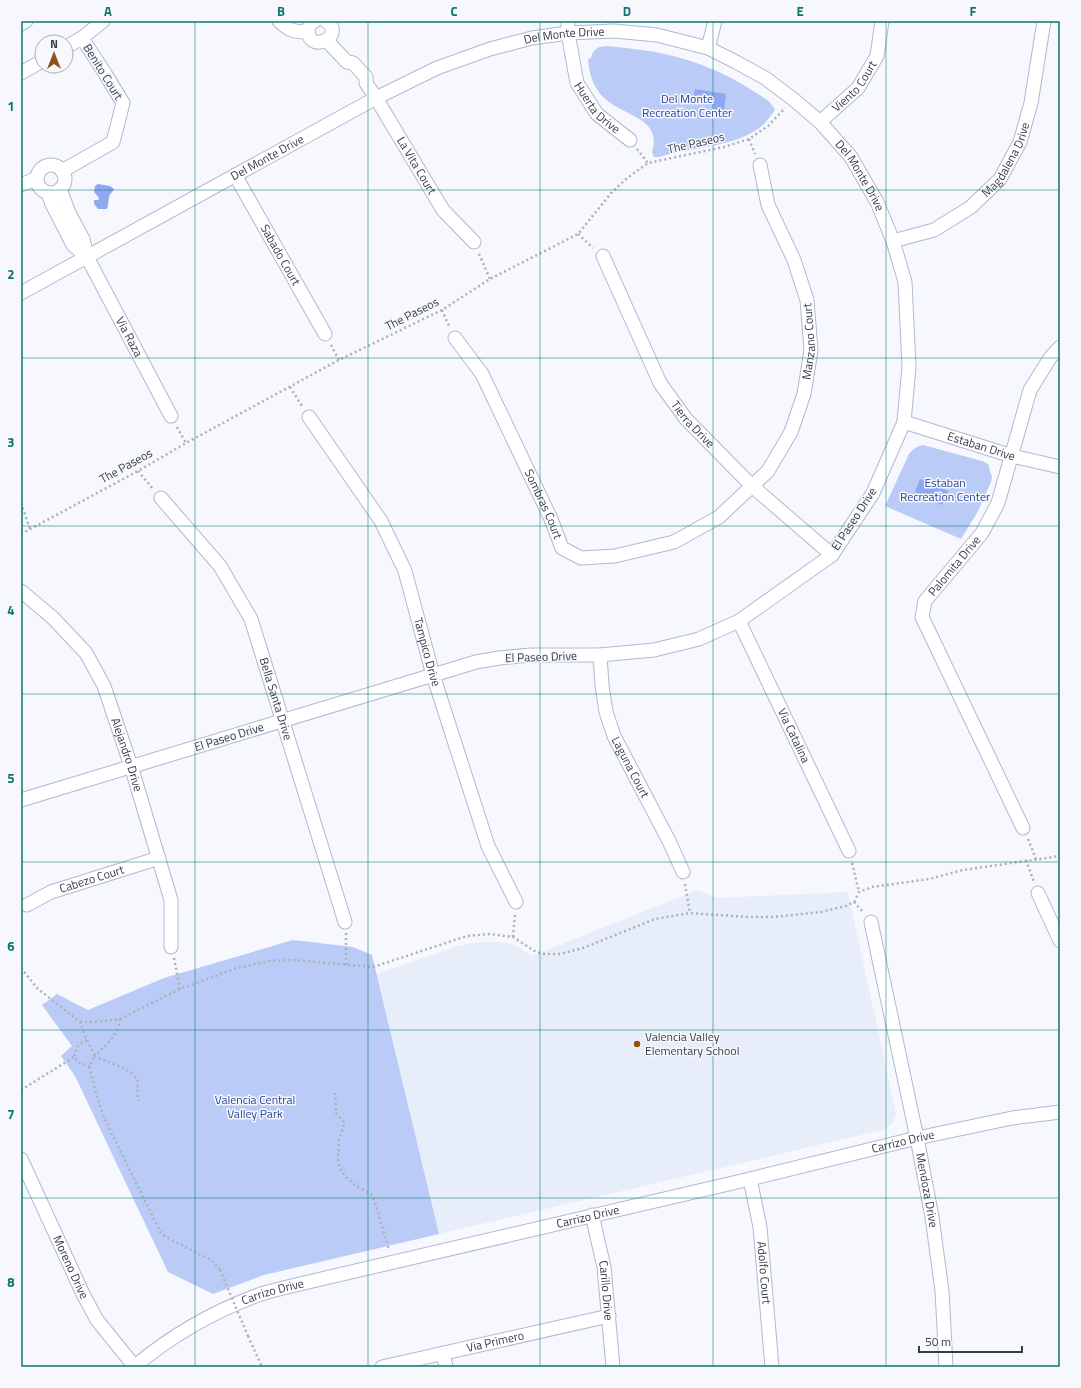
<svg xmlns="http://www.w3.org/2000/svg" width="1081" height="1388" font-family="'Titillium Web',sans-serif">
  <style>
    .built { fill: #e8edfa }
    .green { fill: #b9cbf6 }
    .water { fill: #8ea9f2 }
    .lines { fill: none; stroke-linecap: round; stroke-linejoin: round }
    .street-casing { stroke: #b0b9d0; stroke-width: 15 }
    .path { stroke: #aeb0b7; stroke-width: 2.5; stroke-dasharray: 2 3; stroke-linecap: butt }
    .street { stroke: #fff; stroke-width: 13 }
    .path-bridge { stroke: #aeb0b7; stroke-width: 2.5; stroke-dasharray: 2 3; stroke-linecap: butt }
    .grid { fill: none; stroke: #0f766e; stroke-width: 1; stroke-opacity: 0.55 }
    .poi-dot { fill: #92531a; stroke: #f6f8fd; stroke-width: 1.5 }
    .labels { text-anchor: middle; stroke-width: 3; stroke-linejoin: round; paint-order: stroke }
    .street-label { font-size: 12px; fill: #383c46; stroke: #f6f8fd }
    .park-label { font-size: 12px; fill: #2d4599; stroke: #f6f8fd }
    .poi-label { font-size: 12px; fill: #383c46; stroke: #f6f8fd; text-anchor: start }
    .neatline { fill: none; stroke: #0f766e; stroke-width: 1.5 }
    .grid-label { font-size: 13px; text-anchor: middle; font-weight: bold; fill: #0f766e }
  </style>
  <rect width="100%" height="100%" fill="#f6f8fd"/>
  <polygon class="built" points="698,890 717,898 848,892 896,1114 893,1122 886,1129 439,1234 377,974 458,946 480,942 498,942 515,945 532,956"/>
  <g class="green">
    <path d="M 606,46 C 626,48 649,50 669,55 C 698,62 725,73 750,89 C 759,95 771,100 775,110 C 771,115 767,121 763,125 C 736,148 693,146 660,157 L 654,157 L 652,152 C 662,120 629,117 609,102 C 595,92 589,76 588,59 L 591,58 C 593,49 597,47 606,46 Z"/>
    <path d="M 923,445 L 982,461 L 988,464 L 992,477 L 991,482 L 977,513 L 961,539 L 885,506 L 909,454 C 913,449 917,446 923,445 Z"/>
    <polygon points="293,940 353,947 372,955 439,1234 264,1275 213,1294 168,1272 75,1076 61,1056 72,1046 42,1005 57,994 88,1010 164,978"/>
  </g>
  <g class="water">
    <polygon points="695,89 726,94 724,110 714,110 713,105 693,102"/>
    <path d="M 98,184 L 110,186 L 114,189 C 113,192 110,193 109,197 C 108,201 109,204 107,209 L 98,209 L 94,204 L 94,200 L 98,200 L 99,198 L 94,192 L 95,186 Z"/>
    <polygon points="920,479 948,491 942,505 915,492"/>
  </g>
  <g class="lines">
    <defs>
      <g id="street">
        <path d="M 279,21 C 289,31 295,32 308,32"/>
        <path d="M 315,21 C 311,23 308,27 308,31 C 310,55 347,35 326,21"/>
        <path id="s1" d="M 568,21 L 568,33 L 577,83 L 597,114 L 630,140"/>
        <polyline points="21,24 26,21"/>
        <path id="s2" d="M 327,41 L 347,62 L 353,63 L 366,77 L 366,83 L 376,98 L 443,210 L 474,242"/>
        <polyline points="66,47 82,38 103,21"/>
        <polyline points="708,48 715,21"/>
        <polyline points="21,73 42,61"/>
        <path id="s3" d="M 820,122 L 858,88 L 877,56 L 882,21"/>
        <circle cx="51" cy="179" r="14"/>
        <polyline points="62,171 113,142 123,103 106,75 82,38"/>
        <path id="s4" d="M 235,175 L 325,334"/>
        <polyline points="21,185 37,178"/>
        <path id="s5" d="M 60,189 L 69,213 L 83,239 L 87,257 L 171,416"/>
        <polyline points="48,193 52,204 73,245 87,257"/>
        <path id="s6" d="M 893,241 L 934,230 L 971,207 L 1000,179 L 1020,142 L 1031,103 L 1044,21"/>
        <path id="s7" d="M 603,256 L 660,383 L 686,419 L 752,486 L 832,555"/>
        <path id="s8" d="M 21,293 L 376,98 L 437,68 L 490,49 L 532,38 L 568,33 L 614,31 L 657,35 L 708,48 L 736,62 L 765,78 L 793,99 L 820,122 L 851,157 L 877,202 L 893,241 L 905,282 L 909,367 L 904,422 L 873,493 L 832,555 L 739,621 L 699,639 L 654,650 L 600,655 L 531,655 L 499,658 L 476,662 L 21,800"/>
        <path id="s9" d="M 455,338 L 482,374 L 551,519 L 562,548 L 581,558 L 615,556 L 674,542 L 719,517 L 752,486 L 768,471 L 791,432 L 804,394 L 811,350 L 807,300 L 794,260 L 768,205 L 760,165"/>
        <path id="s10" d="M 309,417 L 381,521 L 405,571 L 433,675 L 488,846 L 516,902"/>
        <path id="s11" d="M 904,422 L 1012,456 L 1060,467"/>
        <path id="s12" d="M 161,498 L 220,566 L 251,619 L 345,922"/>
        <path id="s13" d="M 21,591 L 53,618 L 86,653 L 104,686 L 131,766 L 171,900 L 171,947"/>
        <path id="s14" d="M 739,621 L 849,851"/>
        <path id="s15" d="M 600,655 L 602,685 L 606,712 L 614,736 L 669,841 L 683,872"/>
        <path id="s16" d="M 1023,828 L 922,617 L 925,601 L 982,533 L 998,503 L 1030,390 L 1050,358 L 1060,347"/>
        <polyline points="1038,893 1060,941"/>
        <path id="s17" d="M 27,905 L 51,892 L 159,858"/>
        <path id="s18" d="M 871,922 L 917,1138 L 932,1217 L 942,1291 L 946,1367"/>
        <path id="s19" d="M 21,1159 L 83,1294 L 97,1320 L 135,1367"/>
        <path id="s20" d="M 750,1179 L 760,1227 L 772,1367"/>
        <path id="s21" d="M 592,1215 L 604,1267 L 613,1367"/>
        <polyline points="443,1353 446,1367"/>
        <path id="s22" d="M 134,1367 C 172,1335 214,1311 261,1294 C 281,1288 301,1284 321,1279 L 750,1179 L 917,1138 L 1012,1118 L 1060,1112"/>
        <path id="s23" d="M 382,1367 L 609,1316"/>
      </g>
    </defs>
    <use href="#street" class="street-casing"/>
    <g class="path">
      <polyline points="749,139 755,154"/>
      <polyline points="637,149 648,163"/>
      <polyline points="578,234 593,248"/>
      <polyline points="479,254 490,279"/>
      <polyline points="442,310 449,326"/>
      <polyline points="331,345 339,360"/>
      <polyline points="290,387 302,406"/>
      <polyline points="177,427 186,443"/>
      <polyline points="138,471 153,489"/>
      <polyline points="21,503 30,529"/>
      <polyline points="21,534 138,471 186,443 339,360 442,310 490,279 578,234 612,192 626,179 648,163 724,147 749,139 768,126 785,108"/>
      <polyline points="1028,839 1036,859"/>
      <polyline points="1026,860 1034,882"/>
      <polyline points="852,863 859,892"/>
      <polyline points="685,884 690,913"/>
      <polyline points="854,902 863,912"/>
      <polyline points="346,933 346,965"/>
      <polyline points="513,937 515,914"/>
      <polyline points="174,958 180,989"/>
      <polyline points="21,968 37,988 80,1022 87,1040 95,1056 89,1066 97,1097 104,1118 161,1233 166,1237 211,1260 220,1270"/>
      <path d="M 120,1019 C 118,1036 106,1044 95,1056 C 105,1062 131,1068 137,1079 C 139,1084 136,1093 139,1101"/>
      <polyline points="80,1022 97,1022 120,1019 180,989 237,968 270,961 294,960 373,967 467,936 490,934 513,937 536,952 545,954 560,954 583,948 655,919 690,913 748,917 773,917 821,912 846,906 854,902 859,892 872,887 929,879 963,870 1060,856"/>
      <path d="M 87,1040 C 78,1044 76,1048 74,1057 L 79,1063 L 89,1066"/>
      <polyline points="21,1090 74,1057"/>
      <polyline points="335,1093 336,1113 344,1122 344,1125 339,1140 338,1161 340,1168 346,1177 355,1185 371,1194 375,1202 389,1250"/>
      <polyline points="248,1336 262,1367"/>
    </g>
    <use href="#street" class="street"/>
    <polyline class="path-bridge" points="220,1270 248,1336"/>
  </g>
  <path class="grid" d="M 195,21 L 195,1367M 368,21 L 368,1367M 540,21 L 540,1367M 713,21 L 713,1367M 886,21 L 886,1367M 21,190 L 1060,190M 21,358 L 1060,358M 21,526 L 1060,526M 21,694 L 1060,694M 21,862 L 1060,862M 21,1030 L 1060,1030M 21,1198 L 1060,1198"/>
  <circle class="poi-dot" cx="637" cy="1044" r="4"/>
  <g class="labels">
    <g class="street-label">
      <text dy="4" stroke="none"><textPath href="#s8" startOffset="605">Del Monte Drive</textPath></text>
      <text transform="translate(103 72) rotate(58)" y="4">Benito Court</text>
      <text dy="4" stroke="none"><textPath href="#s3" startOffset="50">Viento Court</textPath></text>
      <text dy="4" stroke="none"><textPath href="#s1" startOffset="95">Huerta Drive</textPath></text>
      <text transform="translate(696 143) rotate(-13)" y="4">The Paseos</text>
      <text dy="4" stroke="none"><textPath href="#s8" startOffset="281">Del Monte Drive</textPath></text>
      <text dy="4" stroke="none"><textPath href="#s6" startOffset="146">Magdalena Drive</textPath></text>
      <text dy="4" stroke="none"><textPath href="#s2" startOffset="157">La Vita Court</textPath></text>
      <text dy="4" stroke="none"><textPath href="#s8" startOffset="953">Del Monte Drive</textPath></text>
      <text dy="4" stroke="none"><textPath href="#s4" startOffset="92">Sabado Court</textPath></text>
      <text transform="translate(412 314) rotate(-27)" y="4">The Paseos</text>
      <text dy="4" stroke="none"><textPath href="#s5" startOffset="164">Via Raza</textPath></text>
      <text dy="4" stroke="none"><textPath href="#s9" startOffset="610">Manzano Court</textPath></text>
      <text dy="4" stroke="none"><textPath href="#s7" startOffset="192">Tierra Drive</textPath></text>
      <text dy="4" stroke="none"><textPath href="#s11" startOffset="81">Estaban Drive</textPath></text>
      <text transform="translate(126 466) rotate(-29)" y="4">The Paseos</text>
      <text dy="4" stroke="none"><textPath href="#s9" startOffset="189">Sombras Court</textPath></text>
      <text transform="translate(854 519) rotate(-57)" y="4">El Paseo Drive</text>
      <text dy="4" stroke="none"><textPath href="#s16" startOffset="296">Palomita Drive</textPath></text>
      <text dy="4" stroke="none"><textPath href="#s10" startOffset="266">Tampico Drive</textPath></text>
      <text transform="translate(541 657) rotate(-2)" y="4">El Paseo Drive</text>
      <text dy="4" stroke="none"><textPath href="#s12" startOffset="235">Bella Santa Drive</textPath></text>
      <text dy="4" stroke="none"><textPath href="#s14" startOffset="127">Via Catalina</textPath></text>
      <text transform="translate(229 737) rotate(-17)" y="4">El Paseo Drive</text>
      <text dy="4" stroke="none"><textPath href="#s13" startOffset="200">Alejandro Drive</textPath></text>
      <text dy="4" stroke="none"><textPath href="#s15" startOffset="118">Laguna Court</textPath></text>
      <text dy="4" stroke="none"><textPath href="#s17" startOffset="70">Cabezo Court</textPath></text>
      <text dy="4" stroke="none"><textPath href="#s22" startOffset="807">Carrizo Drive</textPath></text>
      <text dy="4" stroke="none"><textPath href="#s18" startOffset="274">Mendoza Drive</textPath></text>
      <text dy="4" stroke="none"><textPath href="#s22" startOffset="483">Carrizo Drive</textPath></text>
      <text dy="4" stroke="none"><textPath href="#s19" startOffset="119">Moreno Drive</textPath></text>
      <text dy="4" stroke="none"><textPath href="#s20" startOffset="95">Adolfo Court</textPath></text>
      <text dy="4" stroke="none"><textPath href="#s21" startOffset="77">Carillo Drive</textPath></text>
      <text dy="4" stroke="none"><textPath href="#s22" startOffset="159">Carrizo Drive</textPath></text>
      <text dy="4" stroke="none"><textPath href="#s23" startOffset="116">Via Primero</textPath></text>
    </g>
    <g class="park-label">
      <text x="687" y="103">Del Monte<tspan x="687" dy="14">Recreation Center</tspan></text>
      <text x="945" y="487">Estaban<tspan x="945" dy="14">Recreation Center</tspan></text>
      <text x="255" y="1104">Valencia Central<tspan x="255" dy="14">Valley Park</tspan></text>
    </g>
    <g class="poi-label">
      <text x="645" y="1041">Valencia Valley<tspan x="645" dy="14">Elementary School</tspan></text>
    </g>
  </g>
  <rect width="1081" height="1388" fill="none" stroke="#f6f8fd" stroke-width="44"/>
  <g transform="translate(54 54)"><circle r="19" fill="#f6f8fd" stroke="#aaadb4"/>
  <path d="M0-3L7 15L0 10L-7 15Z" fill="#92531a"/>
  <text y="-6" font-size="11" font-weight="bold" text-anchor="middle" fill="#383c46">N</text>
  </g>
  <path d="M919 1346v6h103v-6" fill="none" stroke="#383c46" stroke-width="2"/>
  <text x="925" y="1346" font-size="12" fill="#383c46" stroke="#f6f8fd" stroke-width="3" paint-order="stroke">50 m</text>
  <rect x="22" y="22" width="1037" height="1344" class="neatline"/>
  <g class="grid-label">
    <text x="108" y="16">A</text>
    <text x="281" y="16">B</text>
    <text x="454" y="16">C</text>
    <text x="627" y="16">D</text>
    <text x="800" y="16">E</text>
    <text x="973" y="16">F</text>
    <text x="11" y="111">1</text>
    <text x="11" y="279">2</text>
    <text x="11" y="447">3</text>
    <text x="11" y="615">4</text>
    <text x="11" y="783">5</text>
    <text x="11" y="951">6</text>
    <text x="11" y="1119">7</text>
    <text x="11" y="1287">8</text>
  </g>
</svg>
